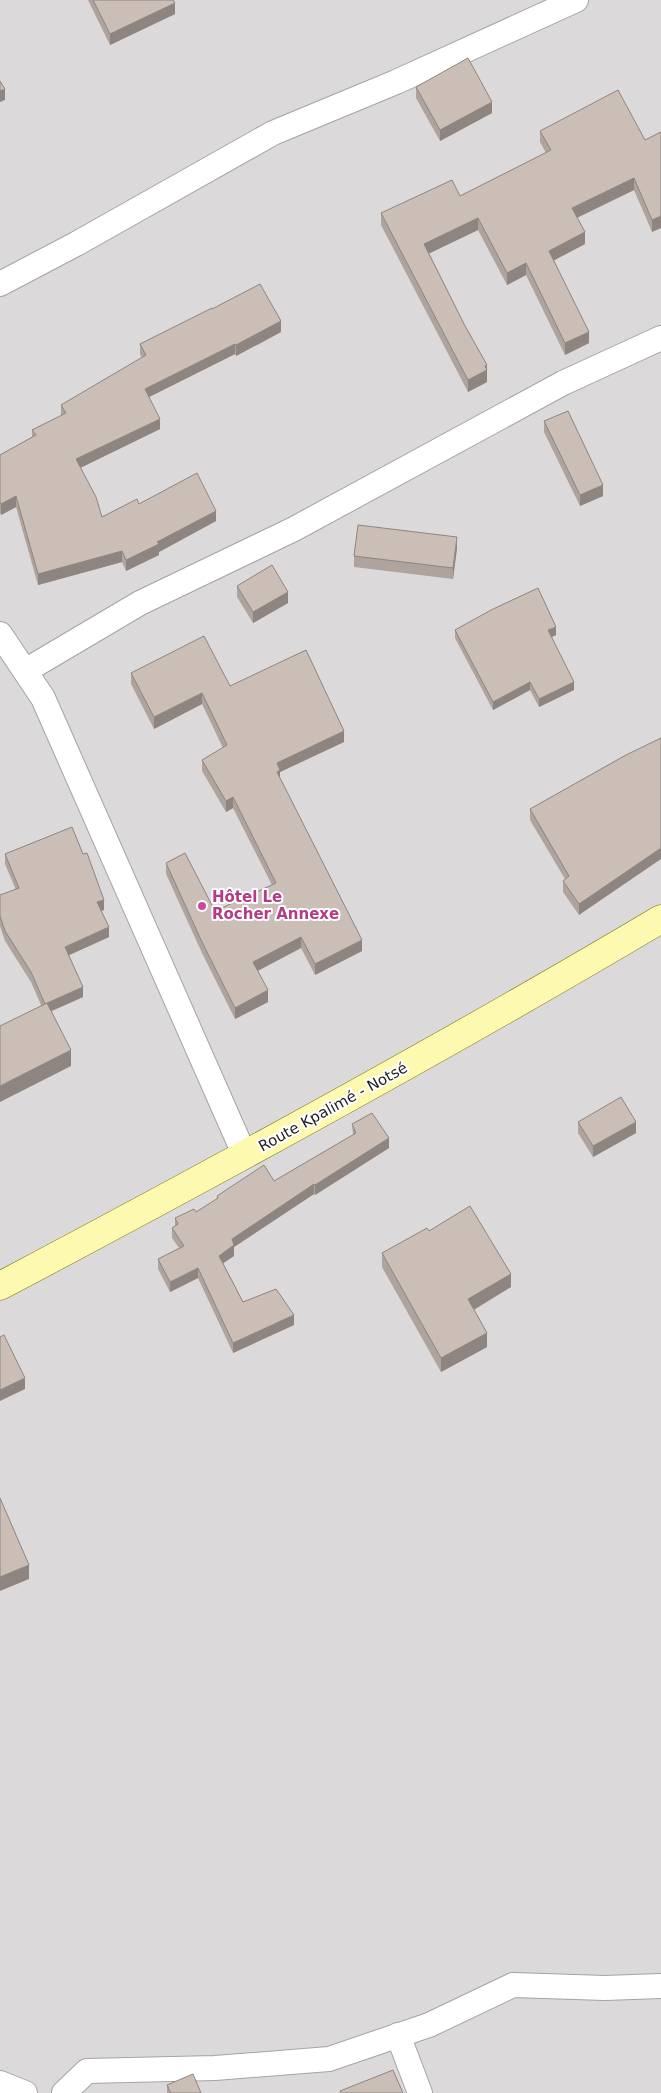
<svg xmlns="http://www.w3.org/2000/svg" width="661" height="2093" font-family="'DejaVu Sans',sans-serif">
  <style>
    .residential { fill: #dbd9da }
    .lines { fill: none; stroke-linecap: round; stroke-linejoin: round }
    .street-casing { stroke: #a4a4a4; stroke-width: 26 }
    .secondary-casing { stroke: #770; stroke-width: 29 }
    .street { stroke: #fff; stroke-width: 24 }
    .secondary { stroke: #fef9b0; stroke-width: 28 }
    .wall { fill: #afa39d }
    .shaded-wall { fill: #8e8580 }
    .building { fill: #cbbeb7; stroke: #8e8580 }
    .hotel-dot { fill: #d1479c; stroke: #fff; stroke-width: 2 }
    .labels { text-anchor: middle; stroke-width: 4; stroke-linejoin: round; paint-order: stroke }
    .hotel-label { font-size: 15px; font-weight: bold; fill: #b23c85; stroke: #fff; text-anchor: start }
    .street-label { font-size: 15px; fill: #1d1d1d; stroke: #fff }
  </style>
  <rect width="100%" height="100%" fill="#efe9e1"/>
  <rect class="residential" x="0" y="0" width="661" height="2093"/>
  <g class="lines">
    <defs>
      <g id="street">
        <polyline points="0,284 76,244 273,133 396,82 576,0"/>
        <polyline points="0,634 43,698 245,1156"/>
        <polyline points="25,671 140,603 294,529 563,383 661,338"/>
        <polyline points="398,2035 420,2093"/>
        <polyline points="0,2083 25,2093"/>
        <polyline points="64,2093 87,2071 215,2068 329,2059 429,2025 513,1985 605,1988 661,1986"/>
      </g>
      <path id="secondary" d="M 0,1286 C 223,1168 444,1048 661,919"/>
    </defs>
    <use href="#street" class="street-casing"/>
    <use href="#secondary" class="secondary-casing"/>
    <use href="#street" class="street"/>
    <use href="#secondary" class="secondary"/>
  </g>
  <g class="wall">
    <polygon points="88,0 173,0 175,14 110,45"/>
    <polygon points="416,87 492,113 440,141 416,98"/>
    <polygon points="540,131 645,140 661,132 652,232 634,190 577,218 585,244 554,260 589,343 565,355 526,275 507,285 478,230 429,253 464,324 487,365 487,382 468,392 381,225 381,213 460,196 546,153 540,142"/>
    <polygon points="212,309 281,332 236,356 235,354 149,397 160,429 80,468 102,517 139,504 216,521 159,552 159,555 126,571 122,562 38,585 16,507 1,515 0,513 0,455 32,437 32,430 61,416 61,405 142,358 140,354 140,344"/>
    <polygon points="544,421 603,496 580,506 544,432"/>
    <polygon points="457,548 453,579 354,567 354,556"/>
    <polygon points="237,586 288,603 253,623 237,597"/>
    <polygon points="455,630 556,635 551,637 574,690 539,707 530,690 493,710 455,638"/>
    <polygon points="131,673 230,686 344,742 280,772 280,779 362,951 315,975 301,948 258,971 268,1002 235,1019 202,953 166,874 166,863 215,911 272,885 233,808 226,812 202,771 202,760 223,748 202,704 154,729 131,684"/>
    <polygon points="626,755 579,915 563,892 563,881 565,879 530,820 530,809"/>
    <polygon points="5,854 104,910 101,911 109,937 69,955 83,997 51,1011 71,1066 41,1005 31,982 5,941 0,926 0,895 16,890 5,864"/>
    <polygon points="578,1122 636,1133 593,1157 578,1133"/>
    <polygon points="352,1124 389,1148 315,1195 314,1194 234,1247 234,1256 223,1263 243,1302 294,1325 233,1353 198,1278 170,1292 158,1269 158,1259 179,1248 172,1238 172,1228 175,1226 175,1218 196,1212 217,1199 217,1196 274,1181 353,1135"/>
    <polygon points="429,1231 511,1287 474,1310 487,1347 441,1372 382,1267 382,1253"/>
    <polygon points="167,2085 201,2093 167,2093"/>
  </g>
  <g class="shaded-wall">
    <polygon points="175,3 175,14 110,45 110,34"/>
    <polygon points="5,89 5,100 0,102 0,91"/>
    <polygon points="492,102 492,113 440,141 440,130"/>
    <polygon points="634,178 634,190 572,220 572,208"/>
    <polygon points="661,216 661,228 652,232 652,220"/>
    <polygon points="478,218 478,230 424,256 424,244"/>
    <polygon points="585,232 585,244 549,263 549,251"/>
    <polygon points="526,263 526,275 507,285 507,273"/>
    <polygon points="281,321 281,332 236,356 236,345"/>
    <polygon points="589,332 589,343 565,355 565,343"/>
    <polygon points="235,344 235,354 145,399 145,389"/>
    <polygon points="487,365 487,382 468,392 468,380"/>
    <polygon points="160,419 160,429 76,470 76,459"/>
    <polygon points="603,485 603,496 580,506 580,495"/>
    <polygon points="16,496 16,507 1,515 1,504"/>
    <polygon points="216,511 216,521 159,552 159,555 126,571 126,560 157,542"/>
    <polygon points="457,537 457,548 453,579 453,568"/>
    <polygon points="122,551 122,562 38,585 38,574"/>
    <polygon points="288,592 288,603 253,623 253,612"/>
    <polygon points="556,627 556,635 548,639 548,630"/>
    <polygon points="530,682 530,690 493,710 493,702"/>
    <polygon points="574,682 574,690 539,707 539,699"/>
    <polygon points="202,693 202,704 154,729 154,717"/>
    <polygon points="344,731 344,742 280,772 280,782 277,783 277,763"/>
    <polygon points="233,797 233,808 226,812 226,801"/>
    <polygon points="661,848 661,859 579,915 579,904"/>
    <polygon points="104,900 104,910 97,912 97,902"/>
    <polygon points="109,927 109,937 65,957 65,947"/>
    <polygon points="301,937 301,948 253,973 253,962"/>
    <polygon points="362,940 362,951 315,975 315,964"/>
    <polygon points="83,987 83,997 45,1014 45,1004"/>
    <polygon points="268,990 268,1002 235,1019 235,1008"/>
    <polygon points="71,1050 71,1066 0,1102 0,1086"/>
    <polygon points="636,1122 636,1133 593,1157 593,1146"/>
    <polygon points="389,1138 389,1148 315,1195 315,1185"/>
    <polygon points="314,1184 314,1194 234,1247 234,1256 219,1266 219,1256 232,1239"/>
    <polygon points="198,1268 198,1278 170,1292 170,1282"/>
    <polygon points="511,1274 511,1287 468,1313 468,1299"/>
    <polygon points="294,1315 294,1325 233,1353 233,1343"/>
    <polygon points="487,1333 487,1347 441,1372 441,1358"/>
    <polygon points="25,1378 25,1389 0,1401 0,1390"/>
    <polygon points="29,1565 29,1579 0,1591 0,1577"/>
  </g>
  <g class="building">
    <polygon points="93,0 173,0 175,3 110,34"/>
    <polygon points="468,58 492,102 440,130 416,87"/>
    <polygon points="0,81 5,89 0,91"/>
    <polygon points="618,90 645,140 661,132 661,216 652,220 634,178 572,208 585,232 549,251 589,332 565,343 526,263 507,273 478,218 424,244 464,324 487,365 485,366 487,370 468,380 381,213 452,180 460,196 551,150 540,131"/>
    <polygon points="260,284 281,321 236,345 235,344 145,389 160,419 76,459 96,497 102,517 137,499 139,504 197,473 216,511 157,542 159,544 126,560 122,551 38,574 16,496 1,504 0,502 0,455 36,435 32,430 66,413 61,405 146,355 140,344 212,308 212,309"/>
    <polygon points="568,411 603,485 580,495 544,421"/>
    <polygon points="358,525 457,537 453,568 354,556"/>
    <polygon points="272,565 288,592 253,612 237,586"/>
    <polygon points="538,588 556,627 548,630 574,682 539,699 530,682 493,702 455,630 491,610"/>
    <polygon points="204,636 230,686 306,650 344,731 277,763 280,770 277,772 362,940 315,964 301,937 253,962 268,990 235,1008 202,942 166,863 185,853 215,911 276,883 233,797 226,801 202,760 227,745 202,693 154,717 131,673"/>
    <polygon points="661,738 661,848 579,904 563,881 569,876 530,809 626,755"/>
    <polygon points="72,827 83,854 87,853 104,900 97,902 109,927 65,947 83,987 45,1004 31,972 5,931 0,916 0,895 19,888 5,854"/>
    <polygon points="47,1003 71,1050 0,1086 0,1026"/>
    <polygon points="621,1097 636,1122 593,1146 578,1122"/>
    <polygon points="372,1113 389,1138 315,1185 314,1184 232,1239 234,1245 219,1256 243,1302 276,1289 294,1315 233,1343 198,1268 170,1282 158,1259 184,1246 172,1228 178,1224 175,1218 194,1209 196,1212 218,1198 217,1196 264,1165 274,1181 356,1133 352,1124"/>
    <polygon points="470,1206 511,1274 468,1299 487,1333 441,1358 382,1253 427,1228 429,1231"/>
    <polygon points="4,1335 25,1378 0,1390 0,1337"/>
    <polygon points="0,1498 29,1565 0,1577"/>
    <polygon points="393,2070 403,2093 341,2093 340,2091"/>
    <polygon points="193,2074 201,2093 171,2093 167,2085"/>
  </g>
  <circle class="hotel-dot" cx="202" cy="906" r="5"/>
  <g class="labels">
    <g class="hotel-label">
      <text x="212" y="902">Hôtel Le<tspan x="212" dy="17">Rocher Annexe</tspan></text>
    </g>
    <g class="street-label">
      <text transform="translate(333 1107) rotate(-29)" y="5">Route Kpalimé - Notsé</text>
    </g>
  </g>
</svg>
